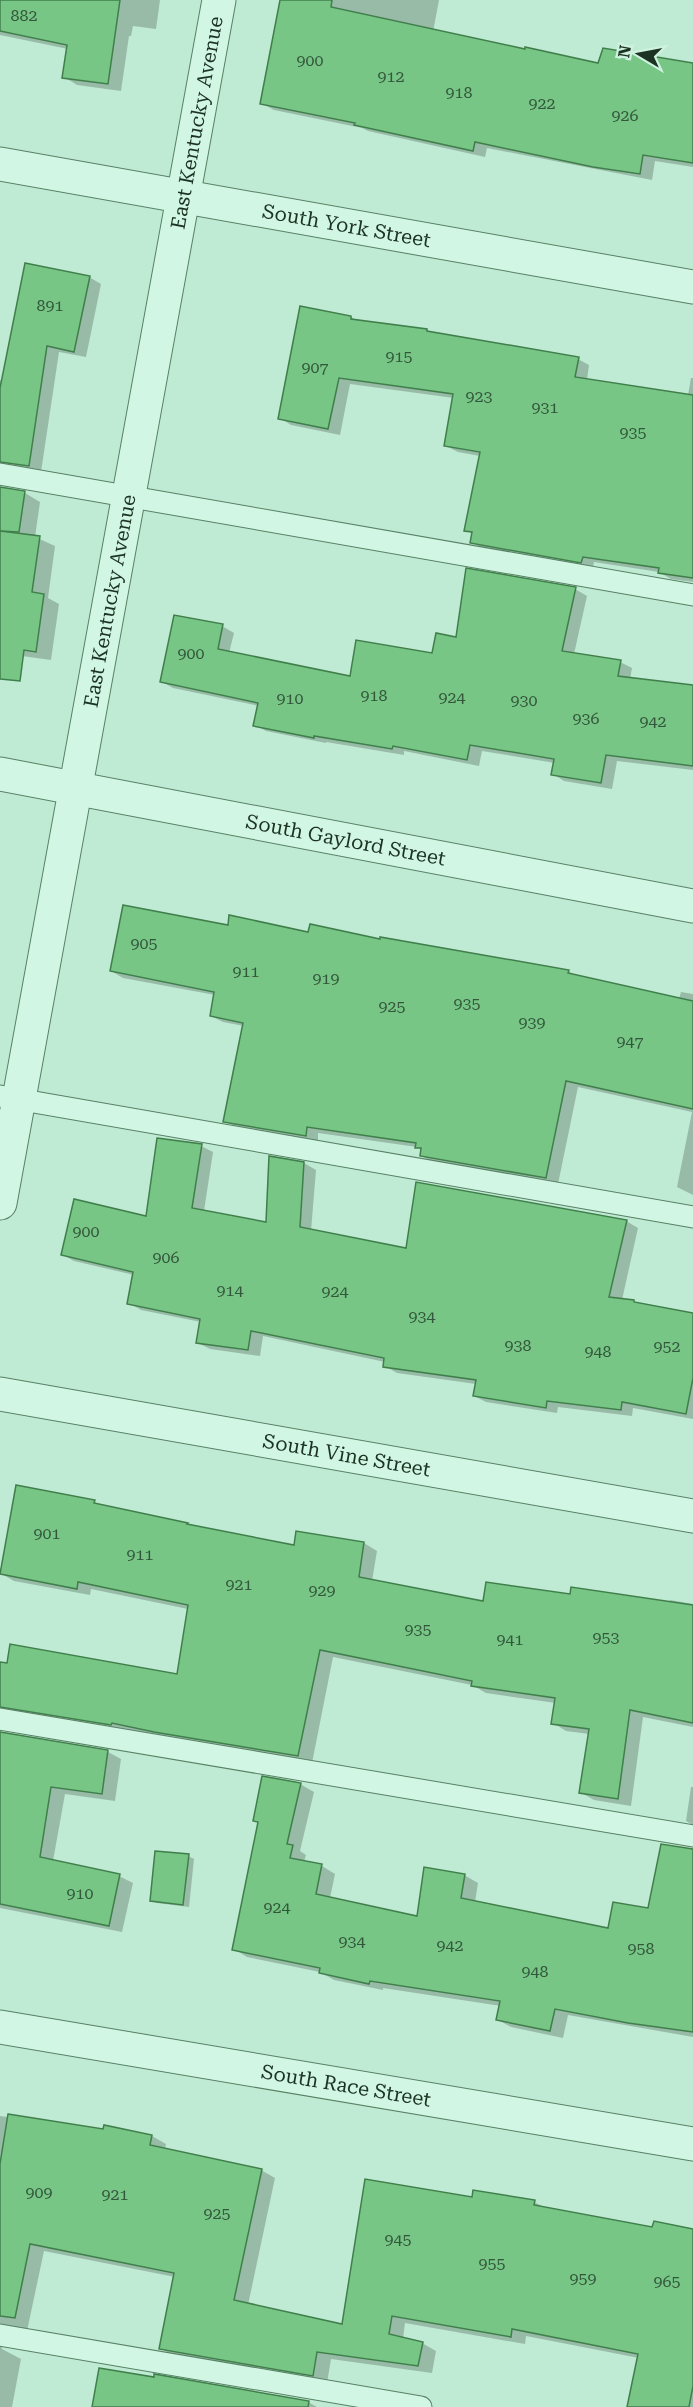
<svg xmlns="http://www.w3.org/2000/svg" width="693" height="2407" font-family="'Roboto Serif',serif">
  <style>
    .shadow { fill: #0003 }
    .building { fill: #77c686; stroke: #407f4b; stroke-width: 1.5 }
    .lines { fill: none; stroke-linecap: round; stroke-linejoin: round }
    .lane-casing { stroke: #588165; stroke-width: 23 }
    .street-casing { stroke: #588165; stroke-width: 35 }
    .lane { stroke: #d1f6e3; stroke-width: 21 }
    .street { stroke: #d1f6e3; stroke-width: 33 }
    .labels { text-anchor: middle; stroke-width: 6; stroke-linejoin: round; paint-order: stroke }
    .number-label { font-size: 16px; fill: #33573b }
    .street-label { font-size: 20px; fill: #1c3222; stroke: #cef2df }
  </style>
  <rect width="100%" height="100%" fill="#bfead3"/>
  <g class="shadow">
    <polygon points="0,0 160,0 156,29 133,26 131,36 129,36 121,91 77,85 64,77 68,49 0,35"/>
    <polygon points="281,0 439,0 433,32 599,64 693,64 693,167 655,161 652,180 487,148 485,157 368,131 362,128 274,110 261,103"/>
    <polygon points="89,277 101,284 86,357 59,352 41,472 0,471 0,380 3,381"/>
    <polygon points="351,317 358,321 427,330 431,333 578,359 589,365 587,380 688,395 691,378 693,378 693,582 671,579 659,572 594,562 593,568 483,549 472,542 473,534 466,530 480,456 458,452 446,446 454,398 350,384 340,435 291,425 280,418"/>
    <polygon points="0,487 25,493 40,502 35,537 55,546 48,598 59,604 51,660 0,653"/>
    <polygon points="575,589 587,596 574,654 620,662 632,668 630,679 693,687 693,775 693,770 617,761 612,789 564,781 553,774 555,763 482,751 479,766 404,751 404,755 326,742 326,743 266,731 255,725 259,706 173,688 162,682 222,626 234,633 229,653 352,678 433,654 458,639"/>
    <polygon points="229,927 381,941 568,971 578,977 679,999 681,992 693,994 693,1195 677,1187 692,1112 578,1087 558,1184 434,1163 422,1156 422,1150 417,1147 318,1133 318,1142 237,1128 225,1121 244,1026 223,1022 211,1016 215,995 123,978 111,971"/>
    <polygon points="201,1146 213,1152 204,1211 267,1224 304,1163 316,1170 311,1231 408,1250 626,1221 638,1228 622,1300 693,1315 693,1419 633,1408 632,1416 558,1407 557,1413 486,1402 474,1396 476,1384 397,1373 385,1366 385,1362 263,1336 260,1356 210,1349 198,1343 201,1322 141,1310 129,1303 134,1275 74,1261 63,1255 147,1218"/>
    <polygon points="17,1486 94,1502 103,1507 192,1527 295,1546 364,1543 377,1551 372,1581 484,1603 571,1595 669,1603 670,1600 693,1604 693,1727 643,1717 631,1806 594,1800 580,1792 589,1734 566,1731 553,1723 556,1703 486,1693 472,1685 333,1657 312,1763 169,1739 125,1729 124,1731 0,1726 1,1733 108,1752 121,1759 115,1801 65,1794 53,1861 119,1876 133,1883 122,1932 0,1908 0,1664 178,1675 188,1609 91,1589 90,1595 14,1581 0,1573"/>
    <polygon points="300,1784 314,1792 300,1851 306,1855 304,1862 322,1866 335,1874 330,1898 418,1917 464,1875 478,1883 475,1902 609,1930 649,1910 693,1850 693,2037 568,2015 563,2038 511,2027 498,2020 501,2006 383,1988 383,1990 334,1980 320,1972 247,1957 234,1949 259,1823 254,1820"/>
    <polygon points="691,1787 693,1787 693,1825 686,1821"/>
    <polygon points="188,1856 194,1859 189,1907 157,1903 151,1900"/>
    <polygon points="0,2116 152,2136 166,2144 165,2149 261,2170 275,2178 248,2305 343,2326 473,2199 534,2202 546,2208 653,2228 693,2230 693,2407 628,2407 639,2358 526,2336 525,2344 405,2323 403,2339 422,2343 436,2351 432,2373 331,2359 327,2383 175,2356 161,2349 175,2277 44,2251 27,2331 1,2342 2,2349 21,2359 12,2407 0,2407"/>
    <polygon points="308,2402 317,2407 94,2407"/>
  </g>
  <g class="building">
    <polygon points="0,0 120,0 108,84 62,78 67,45 0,31"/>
    <polygon points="280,0 332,0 331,7 525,49 525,47 598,63 603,48 693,63 693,163 643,155 640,174 593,167 475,142 473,151 354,125 355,123 260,104"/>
    <polygon points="25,263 90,276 74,352 47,346 29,466 0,462 0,388"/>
    <polygon points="300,306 351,316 351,319 427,329 427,331 579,357 575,377 693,395 693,578 658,573 659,568 583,557 581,563 470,543 472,532 464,531 480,452 444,446 453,394 339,378 328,429 278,419"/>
    <polygon points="0,487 25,491 19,532 0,531"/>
    <polygon points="0,531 40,536 32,592 44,594 36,652 24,650 20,681 0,679"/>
    <polygon points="466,568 576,587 562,651 621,660 618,676 693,685 693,766 606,755 601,783 551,775 554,759 470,745 467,760 393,746 392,749 314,736 314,738 253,726 258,703 160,682 174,615 223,624 218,649 350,676 356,640 432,653 436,633 456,637"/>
    <polygon points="123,905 228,925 229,915 308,932 310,924 380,939 380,937 569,970 568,973 693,1001 693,1109 566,1081 546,1178 420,1156 421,1148 415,1148 416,1143 307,1127 306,1136 223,1122 243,1023 210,1016 214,992 110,971"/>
    <polygon points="157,1138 202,1144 192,1208 266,1222 269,1156 304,1162 300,1227 406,1248 416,1182 627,1220 609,1297 634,1300 634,1302 693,1313 693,1378 686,1414 622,1402 621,1410 547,1401 546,1408 473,1396 476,1380 383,1367 384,1358 251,1331 248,1350 196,1343 200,1319 127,1304 133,1272 61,1255 74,1199 146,1216"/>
    <polygon points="16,1485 95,1500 94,1503 188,1523 187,1524 294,1545 296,1531 364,1542 359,1577 483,1601 486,1582 570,1594 571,1587 693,1605 693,1723 630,1710 618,1799 579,1793 589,1729 551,1724 555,1698 471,1686 472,1681 320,1650 298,1756 154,1732 112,1723 111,1725 0,1707 0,1662 7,1663 10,1644 177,1674 188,1605 78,1582 77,1589 0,1574"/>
    <polygon points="0,1732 108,1750 102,1794 51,1787 40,1857 120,1874 109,1926 0,1904"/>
    <polygon points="262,1776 301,1783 287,1844 293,1845 290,1858 322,1864 316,1894 417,1916 424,1867 465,1874 461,1898 608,1928 613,1902 648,1908 661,1844 693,1849 693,2032 628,2023 555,2009 550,2031 496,2020 500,2001 370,1981 369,1984 319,1973 320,1968 232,1950 258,1822 253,1821"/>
    <polygon points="155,1851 189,1854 183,1905 150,1901"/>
    <polygon points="8,2114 103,2129 104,2125 152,2135 150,2145 262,2169 234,2300 342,2324 365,2179 472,2197 473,2190 535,2200 534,2205 652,2227 654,2221 693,2229 693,2386 689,2407 627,2407 638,2354 512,2329 511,2337 392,2316 389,2334 423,2342 418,2366 317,2352 313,2376 159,2349 174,2273 30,2244 15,2318 0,2316 0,2164"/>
    <polygon points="99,2368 154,2377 154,2374 309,2401 308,2407 92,2407"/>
  </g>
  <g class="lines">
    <defs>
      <g id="lane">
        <polyline points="0,474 693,595"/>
        <polyline points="0,1096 693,1217"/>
        <polyline points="0,1719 693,1836"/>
        <polyline points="0,2335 421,2407"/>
      </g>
      <g id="street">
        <path id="s1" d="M 0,164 L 693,287"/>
        <path id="s2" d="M 0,774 L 693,906"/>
        <path id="s3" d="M 0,1203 L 219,0"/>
        <path id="s4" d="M 0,1394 L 693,1516"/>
        <path id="s5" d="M 0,2027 L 693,2144"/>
      </g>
    </defs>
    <use href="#lane" class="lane-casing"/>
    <use href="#street" class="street-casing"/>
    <use href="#lane" class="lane"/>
    <use href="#street" class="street"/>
  </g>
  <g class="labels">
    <g class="number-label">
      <text x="24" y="21">882</text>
      <text x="310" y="66">900</text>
      <text x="391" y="82">912</text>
      <text x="459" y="98">918</text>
      <text x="542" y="109">922</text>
      <text x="625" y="121">926</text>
      <text x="50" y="311">891</text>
      <text x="399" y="362">915</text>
      <text x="315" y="373">907</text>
      <text x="479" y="402">923</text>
      <text x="545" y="413">931</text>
      <text x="633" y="438">935</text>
      <text x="191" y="659">900</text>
      <text x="374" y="701">918</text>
      <text x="452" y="703">924</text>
      <text x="290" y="704">910</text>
      <text x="524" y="706">930</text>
      <text x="586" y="724">936</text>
      <text x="653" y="727">942</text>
      <text x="144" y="949">905</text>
      <text x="246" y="977">911</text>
      <text x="326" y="984">919</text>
      <text x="467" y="1009">935</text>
      <text x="392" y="1012">925</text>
      <text x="532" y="1028">939</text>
      <text x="630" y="1047">947</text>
      <text x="86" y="1237">900</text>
      <text x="166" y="1263">906</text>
      <text x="230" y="1296">914</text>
      <text x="335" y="1297">924</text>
      <text x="422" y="1322">934</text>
      <text x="518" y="1351">938</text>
      <text x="667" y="1352">952</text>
      <text x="598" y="1357">948</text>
      <text x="47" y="1539">901</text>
      <text x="140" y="1560">911</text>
      <text x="239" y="1590">921</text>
      <text x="322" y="1596">929</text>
      <text x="418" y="1635">935</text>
      <text x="606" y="1643">953</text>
      <text x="510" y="1645">941</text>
      <text x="80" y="1899">910</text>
      <text x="277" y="1913">924</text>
      <text x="352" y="1947">934</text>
      <text x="450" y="1951">942</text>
      <text x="641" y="1954">958</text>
      <text x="535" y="1977">948</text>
      <text x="39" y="2198">909</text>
      <text x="115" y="2200">921</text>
      <text x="217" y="2219">925</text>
      <text x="398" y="2245">945</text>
      <text x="492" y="2269">955</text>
      <text x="583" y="2284">959</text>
      <text x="667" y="2287">965</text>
    </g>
    <g class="street-label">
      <text dy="7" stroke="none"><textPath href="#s3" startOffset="1098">East Kentucky Avenue</textPath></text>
      <text dy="7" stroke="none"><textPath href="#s1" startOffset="352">South York Street</textPath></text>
      <text dy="7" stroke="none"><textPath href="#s3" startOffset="612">East Kentucky Avenue</textPath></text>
      <text dy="7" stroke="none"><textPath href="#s2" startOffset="352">South Gaylord Street</textPath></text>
      <text dy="7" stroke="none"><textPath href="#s4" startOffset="352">South Vine Street</textPath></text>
      <text dy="7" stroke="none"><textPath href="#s5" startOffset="351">South Race Street</textPath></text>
    </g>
  </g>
  <g transform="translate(639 54) rotate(280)" stroke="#cef2df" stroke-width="4.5" paint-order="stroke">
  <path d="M0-4.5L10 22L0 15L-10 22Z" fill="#1c3222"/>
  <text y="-9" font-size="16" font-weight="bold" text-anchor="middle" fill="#1c3222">N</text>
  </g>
</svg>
